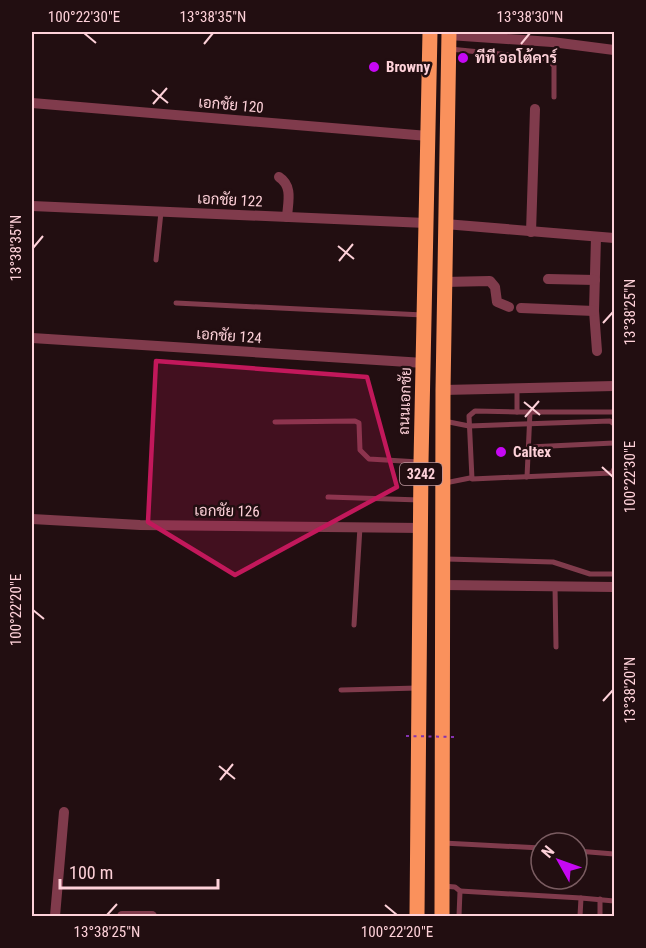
<svg xmlns="http://www.w3.org/2000/svg" width="646" height="948" font-family="'Roboto Condensed',Sarabun,sans-serif">
  <style>
    .lines { fill: none; stroke-linecap: round; stroke-linejoin: round }
    .service { stroke: #803b4c; stroke-width: 5 }
    .minor { stroke: #803b4c; stroke-width: 10 }
    .primary { stroke: #fa915c; stroke-width: 15 }
    .path-bridge { stroke: #8432b0; stroke-width: 2; stroke-dasharray: 3 4.5; stroke-linecap: butt }
    .marked { fill: #c2185b; fill-opacity: 0.2; stroke: #c2185b; stroke-width: 4.5; stroke-linejoin: round }
    .ticks { fill: none; stroke: #fed1d9; stroke-width: 2 }
    .poi-dot { fill: #c608f3; stroke: #220e11; stroke-width: 2 }
    .labels { text-anchor: middle; stroke-width: 5; stroke-linejoin: round; paint-order: stroke }
    .shield { fill: #220e11; stroke: #bc969d; stroke-width: 1.5 }
    .shield-label { font-size: 14px; font-weight: bold; fill: #fed1d9 }
    .poi-label { font-size: 15px; font-weight: bold; fill: #fed1d9; stroke: #220e11; text-anchor: start }
    .street-label { font-size: 15px; fill: #fed1d9; stroke: #220e11 }
    .neatline { fill: none; stroke: #fed1d9; stroke-width: 2 }
    .ticks-label { font-size: 15px; text-anchor: middle; fill: #fed1d9 }
  </style>
  <rect width="100%" height="100%" fill="#220e11"/>
  <g class="lines">
    <g class="service">
      <polyline points="450,49 548,59 554,66 554,97"/>
      <polyline points="156,260 161,212"/>
      <polyline points="176,303 423,315"/>
      <polyline points="517,388 517,412 475,411 469,416 472,479 612,473 614,469"/>
      <polyline points="517,412 614,412"/>
      <polyline points="444,421 469,426 610,421 614,424"/>
      <polyline points="275,422 355,421 359,423 360,450 369,459 419,462"/>
      <polyline points="529,447 614,443"/>
      <polyline points="527,477 530,412"/>
      <polyline points="445,483 470,478"/>
      <polyline points="328,497 420,500"/>
      <polyline points="446,559 553,562 590,574 614,574"/>
      <polyline points="555,586 556,647"/>
      <polyline points="354,625 360,527"/>
      <polyline points="341,690 418,688"/>
      <polyline points="443,843 541,848"/>
      <polyline points="577,851 614,854"/>
      <polyline points="443,886 455,887 460,891 459,916"/>
      <polyline points="460,891 581,898"/>
      <polyline points="580,916 581,898 614,901"/>
      <polyline points="600,916 600,899"/>
    </g>
    <g class="minor">
      <polyline points="449,35 552,42 614,50"/>
      <polyline points="32,103 428,136"/>
      <path d="M 279,177 C 293,186 288,202 287,217"/>
      <polyline points="32,206 426,223"/>
      <polyline points="445,224 614,238"/>
      <polyline points="531,232 535,109"/>
      <polyline points="596,237 594,311 597,351"/>
      <polyline points="548,279 595,280"/>
      <polyline points="444,282 490,281 495,287 497,302 509,307"/>
      <polyline points="521,308 594,311"/>
      <polyline points="32,338 424,363"/>
      <polyline points="443,390 614,386"/>
      <polyline points="32,519 140,525 422,528"/>
      <polyline points="443,585 614,587"/>
      <polyline points="55,916 64,812"/>
      <polyline points="122,916 152,916"/>
    </g>
    <g class="primary">
      <polyline points="417,916 421,462 430,32"/>
      <polyline points="442,916 443,390 449,32"/>
    </g>
    <polyline class="path-bridge" points="406,736 455,737"/>
  </g>
  <path class="marked" d="M 156,361 L 367,377 L 397,487 L 235,575 L 148,522 Z"/>
  <path class="ticks" d="M 84,33 L 96,43M 204,44 L 213,33M 521,44 L 530,33M 152,90 L 168,103M 153,104 L 167,88M 338,246 L 354,259M 33,248 L 43,236M 339,261 L 353,244M 603,323 L 613,312M 524,402 L 540,415M 525,417 L 539,401M 602,467 L 613,477M 33,610 L 44,619M 603,701 L 613,690M 219,766 L 235,779M 220,780 L 233,764M 385,905 L 397,915M 107,915 L 117,904"/>
  <g class="poi-dot">
    <circle cx="463" cy="58" r="6"/>
    <circle cx="374" cy="67" r="6"/>
    <circle cx="501" cy="452" r="6"/>
  </g>
  <g class="labels">
    <rect class="shield" x="400" y="463" width="42" height="22" rx="4.5"/>
    <g class="shield-label">
      <text x="421" y="479">3242</text>
    </g>
    <g class="poi-label">
      <text x="475" y="63">ทีที ออโต้คาร์</text>
      <text x="386" y="72">Browny</text>
      <text x="513" y="457">Caltex</text>
    </g>
    <g class="street-label">
      <text transform="translate(231 105) rotate(5)" y="5">เอกชัย 120</text>
      <text transform="translate(230 200) rotate(3)" y="5">เอกชัย 122</text>
      <text transform="translate(229 336) rotate(4)" y="5">เอกชัย 124</text>
      <text transform="translate(405 401) rotate(-88)" y="5">ถนนเอกชัย</text>
      <text transform="translate(227 511) rotate(1)" y="5">เอกชัย 126</text>
    </g>
  </g>
  <rect width="646" height="948" fill="none" stroke="#220e11" stroke-width="66"/>
  <g transform="translate(559 861) rotate(310)"><circle r="28" fill="#220e11" stroke="#7a5c61" stroke-width="1.5"/>
  <path d="M0-4.5L10 22L0 15L-10 22Z" fill="#c608f3"/>
  <text y="-9" font-size="16" font-weight="bold" text-anchor="middle" fill="#fed1d9">N</text>
  </g>
  <path d="M60 879v9h158v-9" fill="none" stroke="#fed1d9" stroke-width="3"/>
  <text x="69" y="879" font-size="18" fill="#fed1d9" stroke="#220e11" stroke-width="4.5" paint-order="stroke">100 m</text>
  <rect x="33" y="33" width="580" height="882" class="neatline"/>
  <g class="ticks-label">
    <text x="84" y="22">100°22'30"E</text>
    <text x="213" y="22">13°38'35"N</text>
    <text x="530" y="22">13°38'30"N</text>
    <text transform="translate(16 248) rotate(-90)" y="5">13°38'35"N</text>
    <text transform="translate(630 312) rotate(-90)" y="5">13°38'25"N</text>
    <text transform="translate(630 477) rotate(-90)" y="5">100°22'30"E</text>
    <text transform="translate(16 610) rotate(-90)" y="5">100°22'20"E</text>
    <text transform="translate(630 690) rotate(-90)" y="5">13°38'20"N</text>
    <text x="107" y="937">13°38'25"N</text>
    <text x="397" y="937">100°22'20"E</text>
  </g>
</svg>
